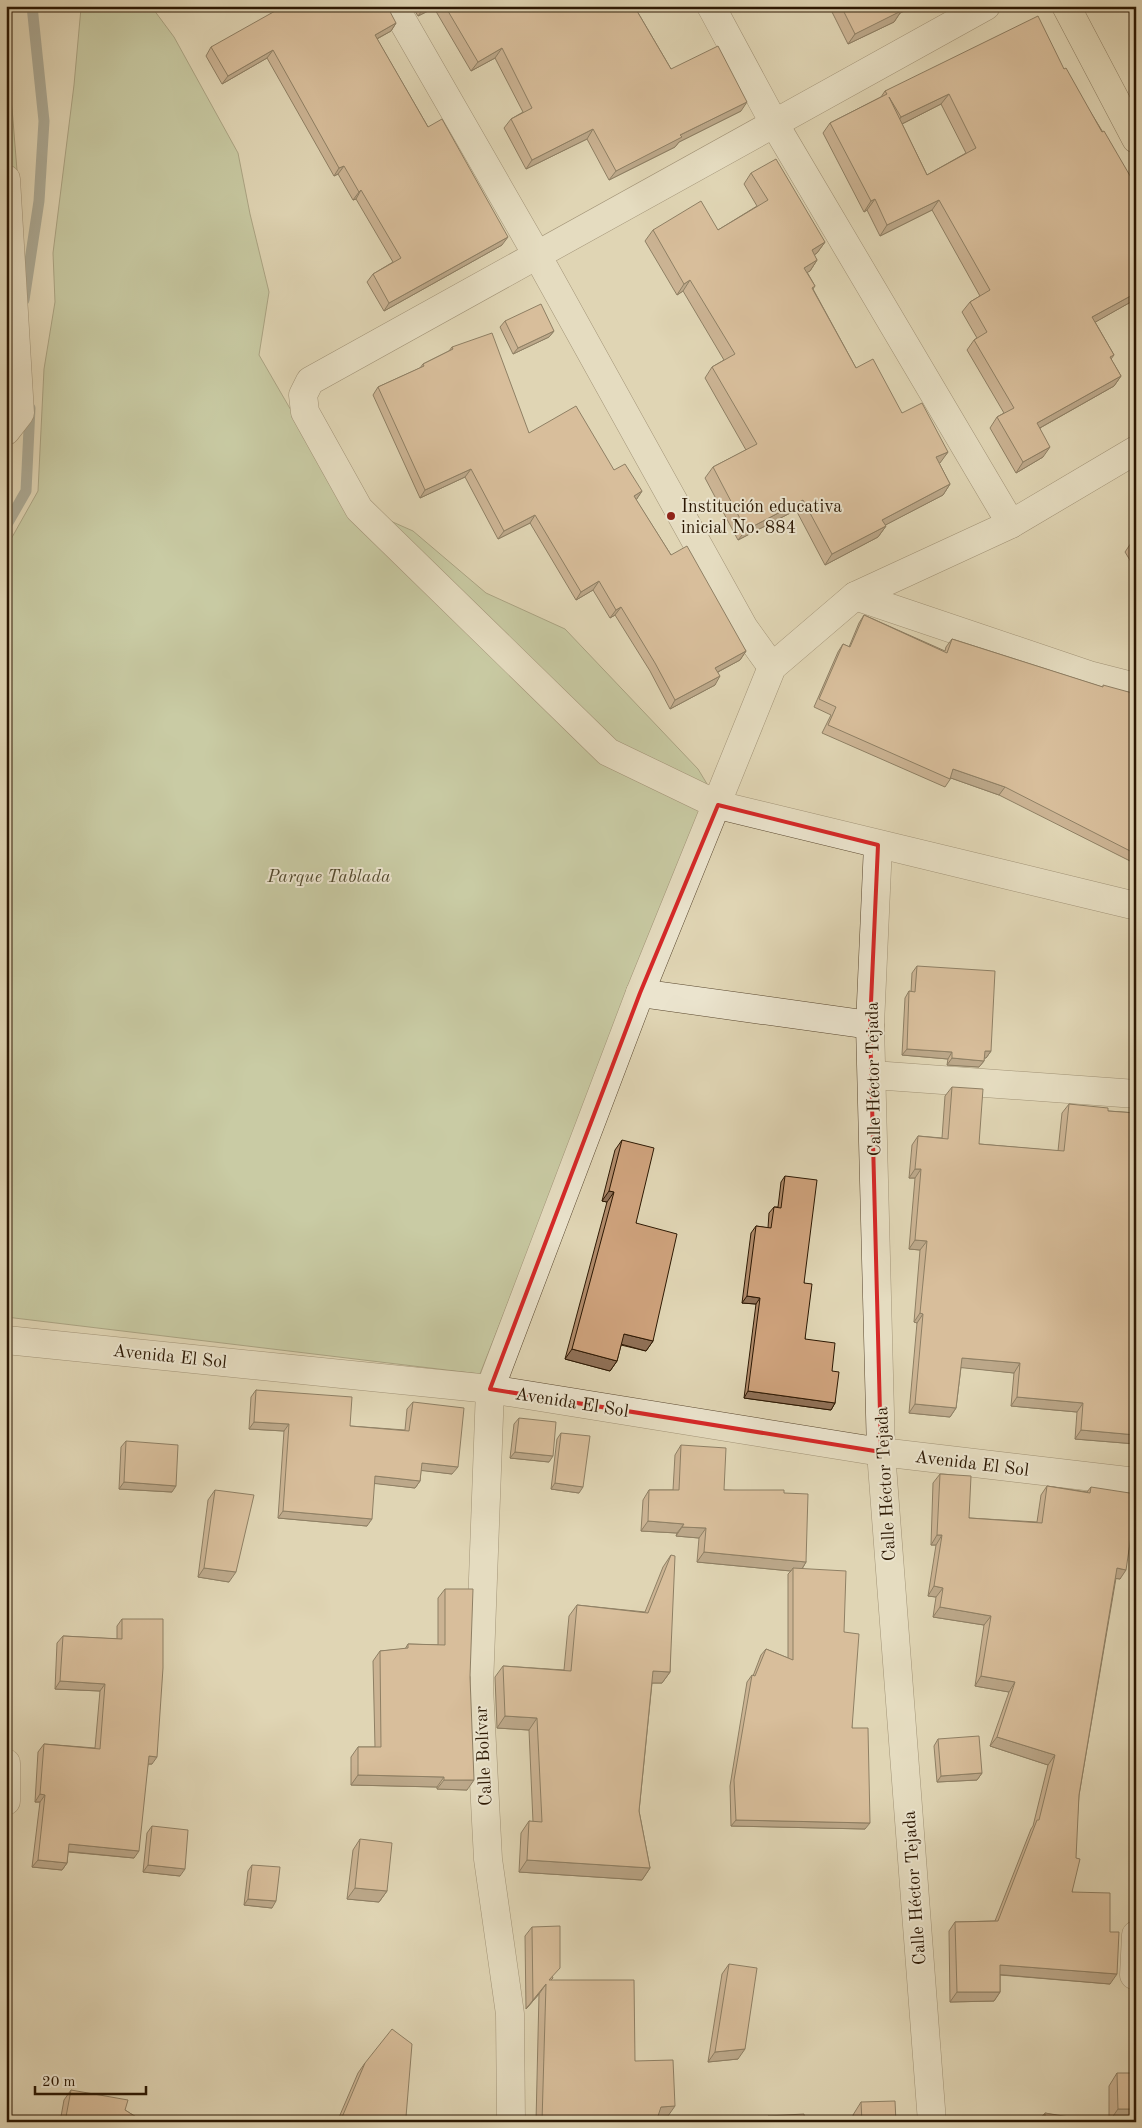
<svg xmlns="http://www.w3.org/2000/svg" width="1142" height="2128" font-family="'Old Standard TT',serif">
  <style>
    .green { fill: #adbe91; stroke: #6c6b4a }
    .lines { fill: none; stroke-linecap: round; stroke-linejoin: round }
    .stream { stroke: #6d7770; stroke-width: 11 }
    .minor-casing { stroke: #59472f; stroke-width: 29 }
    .primary-casing { stroke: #2c1803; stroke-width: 29 }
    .minor { stroke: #ebe4ce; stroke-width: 28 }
    .primary { stroke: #e0d5b4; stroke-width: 28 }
    .wall { fill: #b18b6b; stroke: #2c1803; fill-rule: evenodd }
    .shaded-wall { fill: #907157; stroke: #2c1803 }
    .building { fill: #cea27c; stroke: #2c1803; fill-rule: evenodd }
    .marked { fill: none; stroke: #d62828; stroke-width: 4; stroke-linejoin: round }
    .poi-dot { fill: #8f2418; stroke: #ebe4ce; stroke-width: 2 }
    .labels { text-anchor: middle; stroke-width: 4; stroke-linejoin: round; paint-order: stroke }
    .poi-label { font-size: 18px; fill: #2c1803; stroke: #ebe4ce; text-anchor: start }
    .park-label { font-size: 18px; font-style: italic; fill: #534a2e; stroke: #ebe4ce }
    .street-label { font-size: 18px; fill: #2c1803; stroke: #ebe4ce }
  </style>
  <rect width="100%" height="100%" fill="#e0d5b4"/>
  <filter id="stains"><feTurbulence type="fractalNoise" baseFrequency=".004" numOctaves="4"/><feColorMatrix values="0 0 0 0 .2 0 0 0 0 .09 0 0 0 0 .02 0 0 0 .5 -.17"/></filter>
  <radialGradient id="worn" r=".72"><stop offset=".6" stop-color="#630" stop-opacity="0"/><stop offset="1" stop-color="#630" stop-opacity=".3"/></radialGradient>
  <g class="green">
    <polygon points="87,6 151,6 174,37 238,153 250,214 269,292 259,355 343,500 413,531 486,593 565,629 698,769 724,812 633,985 480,1374 6,1317 6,548 38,491 44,369 55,302 53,253 74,85 81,8"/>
    <polygon points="6,71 12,108 18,183 6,298"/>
  </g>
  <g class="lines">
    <g class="stream">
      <polyline points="24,300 39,201 44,121 32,6"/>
      <polyline points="6,526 26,491 30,408"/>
    </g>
    <defs>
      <g id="minor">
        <polyline points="394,6 537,255 744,628 772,667"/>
        <polyline points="711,6 774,123 1011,524"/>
        <polyline points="986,6 310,381 303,395 305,412 359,509 608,752 718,805 1136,906"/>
        <polyline points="6,179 20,413 6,431"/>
        <polyline points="855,596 1089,675 1136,687"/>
        <polyline points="878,845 870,1025 881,1452 932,2122"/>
        <polyline points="640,993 870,1025"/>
        <polyline points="873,1075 1136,1094"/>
        <polyline points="6,1340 490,1389 881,1452 1136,1482"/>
        <polyline points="6,1763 6,1801"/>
        <polyline points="1134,1975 1136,1935"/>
        <polyline points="511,2122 510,2014 488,1859 479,1687 490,1389 640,993 772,667 855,596 1011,524 1136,450"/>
      </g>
      <polyline id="primary" points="1066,6 1136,139"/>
    </defs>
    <use href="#minor" class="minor-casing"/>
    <use href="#primary" class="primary-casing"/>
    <use href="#minor" class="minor"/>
    <use href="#primary" class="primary"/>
  </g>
  <g class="wall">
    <polygon points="412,6 634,6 671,69 741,111 679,142 675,147 609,180 587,139 526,169 504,128 511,119 523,112 495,58 471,71 434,8 418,16"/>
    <polygon points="829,6 914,6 900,13 894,22 848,44"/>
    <polygon points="396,23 391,31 377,39 428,127 502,245 384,311 367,282 373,274 393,262 356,199 353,200 338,174 334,176 267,58 222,84 206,56 211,47"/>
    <path d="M 1064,69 L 1136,186 L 1136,299 L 1095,322 L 1114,355 L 1111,359 L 1121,376 L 1114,386 L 1040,428 L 1043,457 L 1016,473 L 990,428 L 997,417 L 1004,413 L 967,350 L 974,340 L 977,338 L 962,312 L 970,302 L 980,296 L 932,210 L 880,236 L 867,210 L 864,212 L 823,133 L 830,123 L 881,97 L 885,91 ZM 941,104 L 966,153 L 927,175 L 902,124 Z"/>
    <polygon points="751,173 825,242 817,253 814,255 817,260 810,271 807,272 815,286 813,289 856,368 902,413 948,452 939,463 950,484 943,495 885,525 886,526 878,537 825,565 796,510 738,540 705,478 713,467 746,450 705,378 712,367 724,360 683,291 677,295 645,241 653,230 718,230 757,206 744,184"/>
    <polygon points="505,321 554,331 549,337 513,354 500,327"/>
    <polygon points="452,347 529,433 614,470 642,491 636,500 671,555 746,651 740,660 718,672 715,685 670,709 650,671 615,615 610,618 593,590 576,600 530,523 498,539 465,477 420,498 373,395 378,387 420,368 423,364 449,351"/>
    <polygon points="1136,506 1136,515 1133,510"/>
    <polygon points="1136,541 1136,570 1125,552 1131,543"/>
    <polygon points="864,615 945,651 946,647 952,639 1102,687 1136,694 1136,864 999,795 951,778 945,787 822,733 831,715 814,707 838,652 843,644 849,647 859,623"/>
    <polygon points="917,966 991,1051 986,1058 984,1058 984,1061 979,1067 947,1065 948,1059 902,1055 905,998 909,991 911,992 912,973"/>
    <polygon points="1136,1003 1136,1032 1134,1032 1135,1004"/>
    <polygon points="952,1087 979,1144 1058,1151 1062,1113 1069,1104 1108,1111 1136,1113 1136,1444 1075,1439 1077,1412 1011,1406 1014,1373 961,1367 956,1408 950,1417 909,1413 917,1323 914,1322 920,1250 909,1249 915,1178 909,1178 912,1145 918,1136 942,1138 945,1096"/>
    <polygon points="622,1140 636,1223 653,1341 646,1351 621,1345 617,1361 610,1371 565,1359 607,1202 602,1201 615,1150"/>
    <polygon points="785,1176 804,1283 805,1339 832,1371 835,1403 831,1410 744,1398 756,1304 742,1303 751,1233 756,1226 768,1228 769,1213 774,1207 778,1207 781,1182"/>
    <polygon points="256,1390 350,1426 405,1430 407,1409 413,1402 452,1474 421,1470 420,1481 415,1488 374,1483 367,1526 278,1518 284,1431 249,1429 251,1397"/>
    <polygon points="519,1418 549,1462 510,1458 514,1424"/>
    <polygon points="561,1433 579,1493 551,1489 557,1439"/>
    <polygon points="126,1441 172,1492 119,1489 121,1447"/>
    <polygon points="681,1445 724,1490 784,1493 806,1562 802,1569 844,1632 852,1728 865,1829 731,1826 730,1786 747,1682 752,1675 753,1676 761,1655 766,1649 788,1658 788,1574 791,1571 697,1562 699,1538 676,1536 677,1533 641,1531 643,1500 649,1490 673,1490 675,1455"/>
    <polygon points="940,1474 969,1518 1037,1522 1041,1495 1047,1486 1087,1492 1091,1487 1136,1546 1130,1546 1120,1579 1116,1578 1079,1795 1072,1892 1110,1984 1000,1975 1000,1992 994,2001 950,2002 949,1931 955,1922 995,1921 1031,1829 1033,1826 1048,1765 990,1746 1009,1692 975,1686 984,1625 933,1617 936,1597 928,1596 936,1545 931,1545 933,1483"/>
    <polygon points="215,1490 229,1582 198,1577 208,1500"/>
    <polygon points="671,1555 670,1672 662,1683 652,1683 639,1811 650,1868 642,1880 519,1872 521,1833 529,1821 533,1822 529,1730 497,1728 495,1677 503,1666 564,1670 569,1616 577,1605 645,1612 663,1567"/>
    <polygon points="445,1589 470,1677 467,1790 437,1789 437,1787 351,1785 351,1757 358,1747 375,1747 373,1661 380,1651 405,1649 408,1644 438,1645 438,1598"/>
    <polygon points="122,1619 152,1764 148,1764 134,1858 68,1852 67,1863 62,1870 32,1867 40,1802 35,1802 38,1752 44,1744 95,1748 100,1691 55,1689 57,1643 63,1636 117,1639 117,1626"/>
    <polygon points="938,1739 982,1773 977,1780 937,1782 934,1746"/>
    <polygon points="152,1826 180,1876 143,1872 147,1833"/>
    <polygon points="360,1839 387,1891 379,1902 347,1899 353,1850"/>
    <polygon points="252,1865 272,1908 244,1905 248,1871"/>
    <polygon points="532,1927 553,1978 551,1980 635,2061 668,2116 658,2116 656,2122 536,2122 539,1994 526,2009 525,1936"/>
    <polygon points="729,1964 738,2059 708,2062 722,1974"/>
    <polygon points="365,2063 406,2117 475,2122 337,2122 358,2073"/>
    <polygon points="1117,2073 1136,2122 1109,2122 1109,2086"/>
    <polygon points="71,2090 125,2110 144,2122 60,2122 64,2100"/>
    <polygon points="861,2102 896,2122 853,2122 853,2115"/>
    <polygon points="1045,2113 1088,2122 1040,2122 1040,2119"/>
    <polygon points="768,2116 805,2122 764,2122"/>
  </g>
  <g class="shaded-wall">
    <polygon points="426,6 435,6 434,8 418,16 425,7"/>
    <polygon points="901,6 914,6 900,13 894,22 848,44 855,34"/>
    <polygon points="396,23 391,31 369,43 375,35"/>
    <polygon points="502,48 495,58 471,71 478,62"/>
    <polygon points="273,50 267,58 222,84 228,76"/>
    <polygon points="949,94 941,104 894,128 901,117"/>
    <polygon points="747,102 741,111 679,142 675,147 609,180 616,171 680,135"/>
    <polygon points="593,129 587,139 526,169 532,160"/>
    <polygon points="344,166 338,174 334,176 339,168"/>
    <polygon points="361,190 356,199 353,200 359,192"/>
    <polygon points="875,199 867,210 864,212 871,201"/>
    <polygon points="939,200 932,210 880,236 887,225"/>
    <polygon points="508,237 502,245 384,311 389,303"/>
    <polygon points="825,242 817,253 804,261 812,250"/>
    <polygon points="817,260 810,271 797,278 804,268"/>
    <polygon points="690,280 683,291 677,295 684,284"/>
    <polygon points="1136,293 1136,299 1085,328 1092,317"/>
    <polygon points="554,331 549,337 513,354 518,348"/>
    <polygon points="1121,376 1114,386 1029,434 1037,423"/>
    <polygon points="1050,447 1043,457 1016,473 1023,462"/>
    <polygon points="948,452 940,463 929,468 936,457"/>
    <polygon points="471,469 465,477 420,498 425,490"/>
    <polygon points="950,484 943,495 874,531 882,520"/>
    <polygon points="642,491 636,500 634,496"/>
    <polygon points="803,500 796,510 738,540 746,530"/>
    <polygon points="535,515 530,523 498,539 504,531"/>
    <polygon points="886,526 878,537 825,565 832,554"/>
    <polygon points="599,581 593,590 576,600 581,592"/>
    <polygon points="621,607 615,615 610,618 616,610"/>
    <polygon points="746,651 740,660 710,676 715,668"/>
    <polygon points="720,676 715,685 670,709 675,700"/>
    <polygon points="953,769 1005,787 999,795 948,777"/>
    <polygon points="907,1049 952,1052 948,1059 902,1055"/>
    <polygon points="985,1051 991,1051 986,1058 980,1057"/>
    <polygon points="952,1058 984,1061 979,1067 947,1065"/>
    <polygon points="915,1169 921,1169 915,1178 909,1178"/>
    <polygon points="609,1191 614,1192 607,1202 602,1201"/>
    <polygon points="915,1240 927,1241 920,1250 909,1249"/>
    <polygon points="747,1296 760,1298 756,1304 742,1303"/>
    <polygon points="920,1313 923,1314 917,1323 914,1322"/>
    <polygon points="624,1334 653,1341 646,1351 617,1343"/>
    <polygon points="572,1349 617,1361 610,1371 565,1359"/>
    <polygon points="962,1358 1020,1363 1014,1373 955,1367"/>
    <polygon points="748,1391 835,1403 831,1410 744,1398"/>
    <polygon points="1017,1397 1083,1403 1077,1412 1011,1406"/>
    <polygon points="915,1404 956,1408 950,1417 909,1413"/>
    <polygon points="254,1422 289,1424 284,1431 249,1429"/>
    <polygon points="1081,1430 1136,1435 1136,1444 1075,1439"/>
    <polygon points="515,1452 553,1456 549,1462 510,1458"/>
    <polygon points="422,1463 458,1467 452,1474 417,1470"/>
    <polygon points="375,1476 420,1481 415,1488 370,1483"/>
    <polygon points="124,1482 176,1486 172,1492 119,1489"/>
    <polygon points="555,1483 583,1487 579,1493 551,1489"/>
    <polygon points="283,1511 372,1519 367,1526 278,1518"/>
    <polygon points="648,1521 684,1524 677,1533 641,1531"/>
    <polygon points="682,1527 706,1528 699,1538 676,1536"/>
    <polygon points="937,1535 942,1535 936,1545 931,1545"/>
    <polygon points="1131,1536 1136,1536 1136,1546 1125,1545"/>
    <polygon points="704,1552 806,1562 800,1572 793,1568 791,1571 697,1562"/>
    <polygon points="204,1568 236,1572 229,1582 198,1577"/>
    <polygon points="1117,1568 1126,1570 1120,1579 1111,1578"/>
    <polygon points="934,1586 943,1588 936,1597 928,1596"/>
    <polygon points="940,1607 991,1616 984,1625 933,1617"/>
    <polygon points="653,1671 670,1672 662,1683 645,1683"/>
    <polygon points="981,1676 1015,1682 1009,1692 975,1686"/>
    <polygon points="60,1681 105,1684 100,1691 55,1689"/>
    <polygon points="505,1716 537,1718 529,1730 497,1728"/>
    <polygon points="997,1737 1055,1755 1048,1765 990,1746"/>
    <polygon points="149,1756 157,1757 152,1764 143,1764"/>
    <polygon points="982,1773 977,1780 937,1782 941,1776"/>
    <polygon points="358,1775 444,1777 437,1787 351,1785"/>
    <polygon points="444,1780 474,1780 467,1790 437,1789"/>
    <polygon points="40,1794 45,1795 40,1802 35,1802"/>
    <polygon points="736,1820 870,1823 865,1829 731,1826"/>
    <polygon points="69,1844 139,1851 134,1858 63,1851"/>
    <polygon points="38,1860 67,1863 62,1870 32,1867"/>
    <polygon points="527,1860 650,1868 642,1880 519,1872"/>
    <polygon points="148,1865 185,1869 180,1876 143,1872"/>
    <polygon points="355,1888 387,1891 379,1902 347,1899"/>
    <polygon points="248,1899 276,1901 272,1908 244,1905"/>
    <polygon points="1000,1965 1117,1974 1110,1984 993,1974"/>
    <polygon points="546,1984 539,1994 526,2009 533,2000"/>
    <polygon points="957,1992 1000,1992 994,2001 950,2002"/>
    <polygon points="745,2049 738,2059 708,2062 715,2052"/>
    <polygon points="675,2106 668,2116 655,2117 661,2107"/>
    <polygon points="1118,2109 1136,2109 1136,2122 1109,2122"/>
  </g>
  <g class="building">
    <polygon points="284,6 387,6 396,23 375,35 428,127 442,119 508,237 389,303 373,274 401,258 361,190 359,192 344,166 339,168 273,50 228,76 211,47"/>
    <polygon points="445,6 634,6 671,69 718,46 747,102 680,135 682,137 616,171 593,129 532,160 511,119 532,108 502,48 478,62"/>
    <polygon points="841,6 901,6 899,7 901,11 855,34"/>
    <path d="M 1038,16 L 1064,69 L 1066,68 L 1102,132 L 1104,131 L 1136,186 L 1136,293 L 1092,317 L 1114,355 L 1110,357 L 1121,376 L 1037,423 L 1050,447 L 1023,462 L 997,417 L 1014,408 L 974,340 L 987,332 L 970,302 L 990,290 L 939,200 L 887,225 L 875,199 L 871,201 L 830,123 L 887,94 L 885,91 ZM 949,94 L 976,148 L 927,175 L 889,97 L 901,117 Z"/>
    <polygon points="776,159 825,242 812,250 817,260 804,268 815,286 812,288 856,368 873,359 902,413 922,403 948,452 936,457 950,484 882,520 886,526 832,554 803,500 746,530 713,467 757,444 712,367 735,354 690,280 684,284 653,230 701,201 718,230 768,200 751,173"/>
    <polygon points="541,304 554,331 518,348 505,321"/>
    <polygon points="492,333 529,433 576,406 614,470 625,464 642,491 634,496 671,555 687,546 746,651 715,668 720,676 675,700 655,663 621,607 616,610 599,581 581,592 535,515 504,531 471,469 425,490 378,387 424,366 423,364 453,349 452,347"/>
    <polygon points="1136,541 1136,551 1131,543"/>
    <polygon points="864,615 947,653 952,639 1103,687 1103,685 1136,694 1136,854 1005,787 953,769 950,779 828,725 836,707 819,699 843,644 850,647"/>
    <polygon points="917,966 995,971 991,1051 985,1051 984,1061 952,1058 952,1052 907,1049 909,991 915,992"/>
    <polygon points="952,1087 983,1089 979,1144 1064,1151 1069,1104 1108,1108 1108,1111 1136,1113 1136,1435 1081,1430 1083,1403 1017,1397 1020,1363 962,1358 956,1408 915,1404 923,1314 920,1313 927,1241 915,1240 921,1169 915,1169 918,1136 948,1139"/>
    <polygon points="622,1140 654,1148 636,1223 677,1234 653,1341 624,1334 617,1361 572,1349 614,1192 609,1191"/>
    <polygon points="785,1176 817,1180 804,1283 812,1284 805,1339 835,1343 832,1371 839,1372 835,1403 748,1391 760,1298 747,1296 756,1226 771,1228 774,1207 781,1208"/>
    <polygon points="256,1390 352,1397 350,1426 409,1431 413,1402 464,1408 458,1467 422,1463 420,1481 375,1476 372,1519 283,1511 289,1424 254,1422"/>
    <polygon points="519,1418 556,1422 553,1456 515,1452"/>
    <polygon points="561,1433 590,1436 583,1487 555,1483"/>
    <polygon points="126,1441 178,1445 176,1486 124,1482"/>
    <polygon points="681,1445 726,1448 724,1490 784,1490 784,1493 808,1494 806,1562 704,1552 706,1528 682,1527 684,1524 648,1521 649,1490 679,1490"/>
    <polygon points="940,1474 971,1476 969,1518 1042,1523 1047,1486 1090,1493 1091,1487 1136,1494 1136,1536 1131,1536 1126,1570 1117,1568 1079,1795 1076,1858 1080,1859 1072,1892 1110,1893 1110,1932 1119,1932 1117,1974 1000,1965 1000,1992 957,1992 955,1922 998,1921 1037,1820 1039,1820 1055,1755 997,1737 1015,1682 981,1676 991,1616 940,1607 943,1588 934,1586 942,1535 937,1535"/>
    <polygon points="215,1490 254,1495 236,1572 204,1568"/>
    <polygon points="671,1555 675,1556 670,1672 653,1671 639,1811 650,1868 527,1860 529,1821 542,1822 537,1718 505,1716 503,1666 571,1671 577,1605 648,1613"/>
    <polygon points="793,1568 846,1571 844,1632 859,1634 852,1728 868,1728 870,1823 736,1820 734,1780 752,1675 755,1676 766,1649 793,1660"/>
    <polygon points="445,1589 473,1589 470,1677 474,1780 444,1780 444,1777 358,1775 358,1747 381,1747 380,1651 408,1648 408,1644 445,1645"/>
    <polygon points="122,1619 163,1619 163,1668 157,1757 149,1756 139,1851 69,1844 67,1863 38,1860 45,1795 40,1794 44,1744 100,1749 105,1684 60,1681 63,1636 122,1639"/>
    <polygon points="979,1736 982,1773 941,1776 938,1739"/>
    <polygon points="152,1826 188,1830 185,1869 148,1865"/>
    <polygon points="360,1839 392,1843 387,1891 355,1888"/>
    <polygon points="252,1865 280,1867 276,1901 248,1899"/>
    <polygon points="560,1926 560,1968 549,1980 634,1980 635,2061 673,2060 675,2106 661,2107 656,2122 542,2122 546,1984 533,2000 532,1927"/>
    <polygon points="729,1964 757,1968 745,2049 715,2052"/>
    <polygon points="392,2029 412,2044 406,2117 475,2122 340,2122 365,2063"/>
    <polygon points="1117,2073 1136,2073 1136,2109 1118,2109"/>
    <polygon points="71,2090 128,2100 125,2110 144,2122 65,2122"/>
    <polygon points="895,2101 896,2122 862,2122 861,2102"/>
    <polygon points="1045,2113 1088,2120 1088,2122 1045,2122"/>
    <polygon points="804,2114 805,2122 768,2122 768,2116"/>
  </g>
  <path d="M0 0H1142V2128H0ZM 718,805 L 878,845 L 870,1025 L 881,1452 L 490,1389 L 640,993 Z" fill="#e0d5b4" fill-opacity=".55" fill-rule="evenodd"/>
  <path class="marked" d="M 718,805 L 878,845 L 870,1025 L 881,1452 L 490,1389 L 640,993 Z"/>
  <circle class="poi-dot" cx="671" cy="516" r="5"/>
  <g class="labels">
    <g class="poi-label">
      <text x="681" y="512">Institución educativa<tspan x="681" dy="21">inicial No. 884</tspan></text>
    </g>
    <g class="park-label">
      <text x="329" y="882">Parque Tablada</text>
    </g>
    <g class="street-label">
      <text transform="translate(873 1079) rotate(-91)" y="6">Calle Héctor Tejada</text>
      <text transform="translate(170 1356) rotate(6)" y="6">Avenida El Sol</text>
      <text transform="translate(572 1402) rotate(9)" y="6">Avenida El Sol</text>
      <text transform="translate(972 1463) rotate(7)" y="6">Avenida El Sol</text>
      <text transform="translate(885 1484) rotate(-93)" y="6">Calle Héctor Tejada</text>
      <text transform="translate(483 1756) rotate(-93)" y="6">Calle Bolívar</text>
      <text transform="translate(914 1888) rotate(-94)" y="6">Calle Héctor Tejada</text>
    </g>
  </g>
  <rect width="1142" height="2128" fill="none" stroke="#e0d5b4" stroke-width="25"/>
  <rect x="8" y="8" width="1127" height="2113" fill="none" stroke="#2c1803" stroke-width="2.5"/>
  <rect x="12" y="12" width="1117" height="2103" fill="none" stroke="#2c1803"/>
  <path d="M35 2086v8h111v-8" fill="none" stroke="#2c1803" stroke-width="2.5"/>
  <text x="42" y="2086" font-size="15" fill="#2c1803" stroke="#ebe4ce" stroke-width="4" paint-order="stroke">20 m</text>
  <rect width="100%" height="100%" filter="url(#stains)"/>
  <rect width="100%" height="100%" fill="url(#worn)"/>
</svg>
